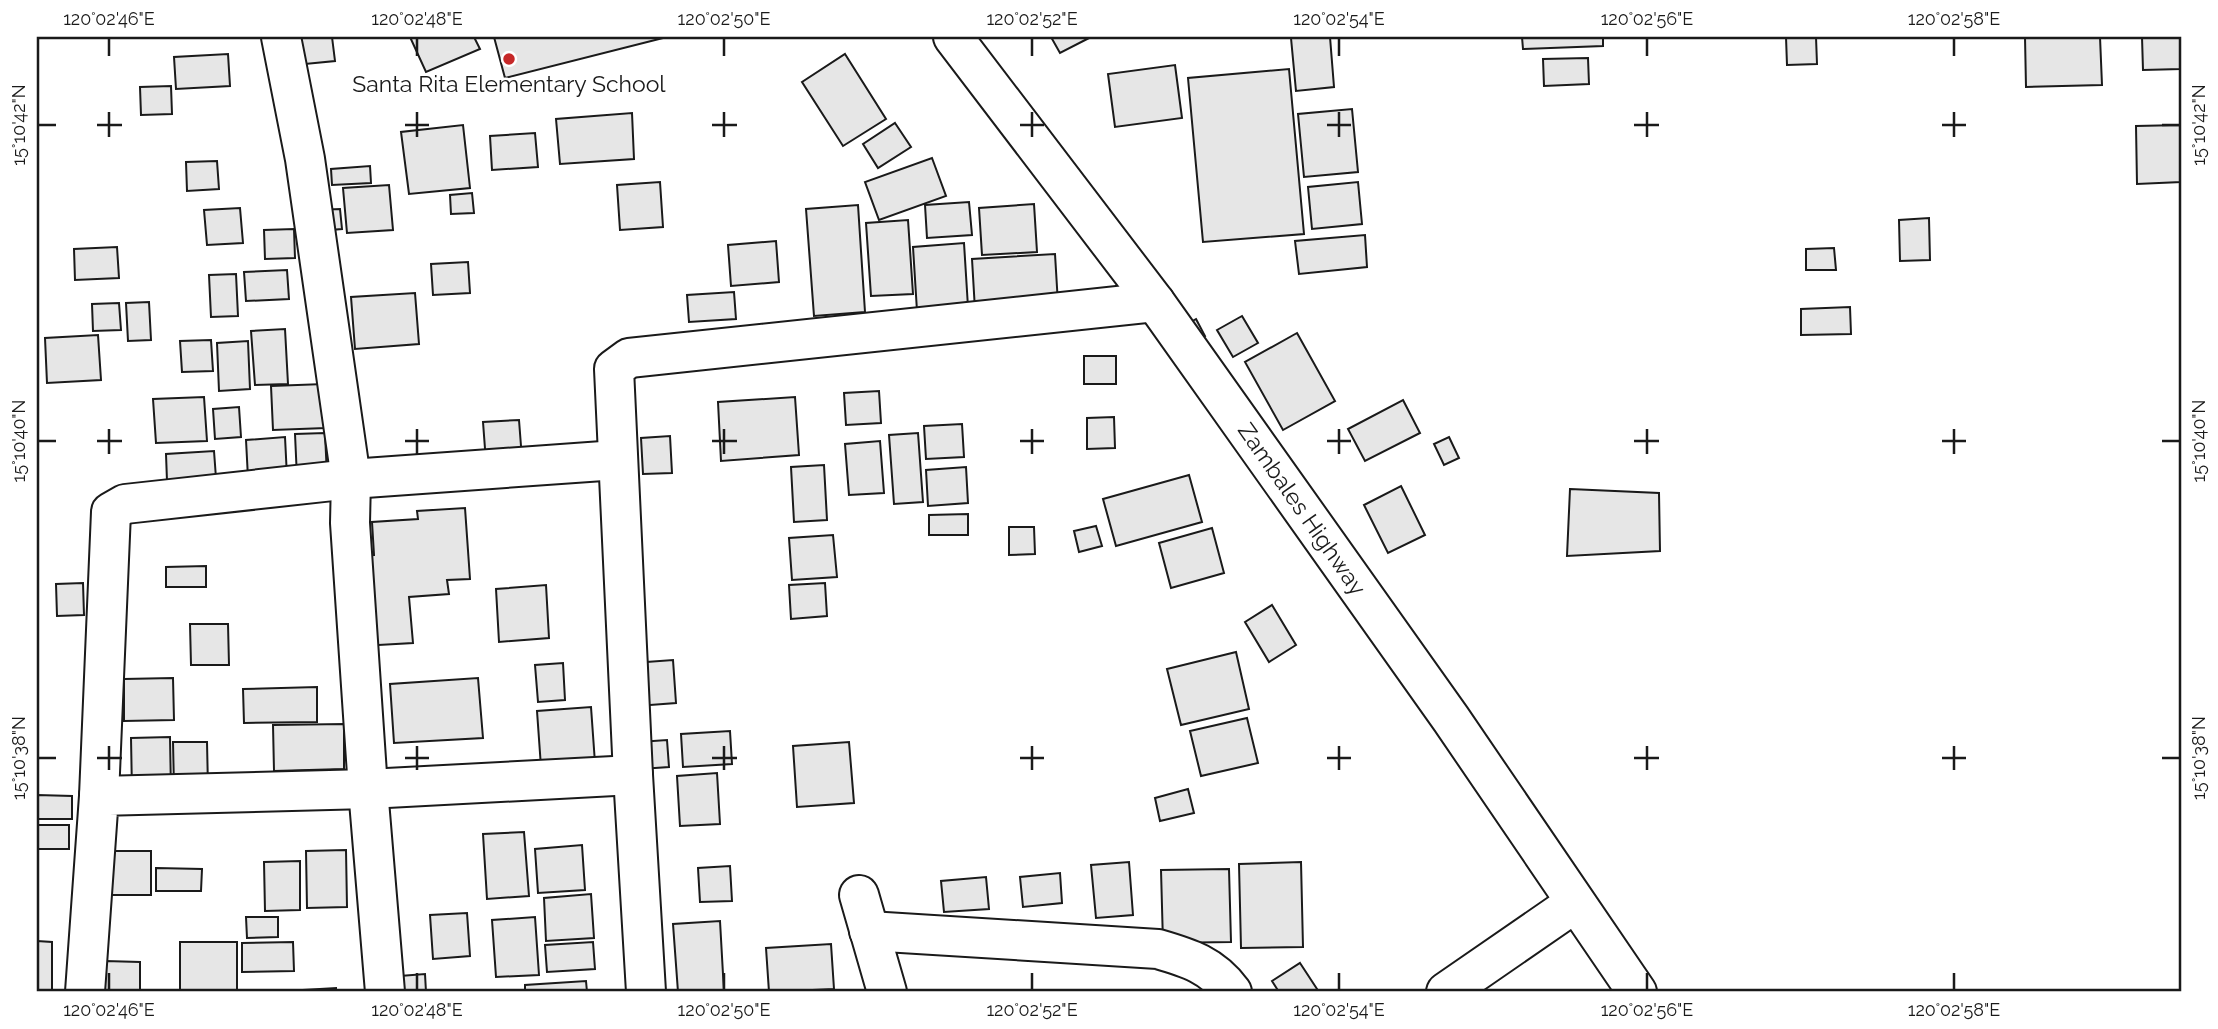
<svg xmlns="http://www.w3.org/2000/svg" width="2218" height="1029" font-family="Raleway,sans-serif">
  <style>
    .building { fill: #e6e6e6; stroke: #1a1a1a; stroke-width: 2 }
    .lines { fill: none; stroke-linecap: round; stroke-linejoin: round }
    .minor-casing { stroke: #1a1a1a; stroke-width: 42 }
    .major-casing { stroke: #1a1a1a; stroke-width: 42 }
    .minor { stroke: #fff; stroke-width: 38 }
    .major { stroke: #fff; stroke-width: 38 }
    .ticks { fill: none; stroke: #1a1a1a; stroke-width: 2.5 }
    .poi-dot { fill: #c62828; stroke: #fff; stroke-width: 2.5 }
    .labels { text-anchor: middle; stroke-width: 5; stroke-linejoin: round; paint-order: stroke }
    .poi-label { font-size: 23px; fill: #1a1a1a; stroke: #fff }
    .street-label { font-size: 23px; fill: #1a1a1a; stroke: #fff }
    .neatline { fill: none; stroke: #1a1a1a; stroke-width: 2.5 }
    .ticks-label { font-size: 18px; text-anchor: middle; fill: #1a1a1a }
  </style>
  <rect width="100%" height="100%" fill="#fff"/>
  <g class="building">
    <polygon points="292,37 332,37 335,61 295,65"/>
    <polygon points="410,37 474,37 480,49 426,72"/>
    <polygon points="494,37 667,37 505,78"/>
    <polygon points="1051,37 1091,37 1060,53"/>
    <polygon points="1330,37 1334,87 1296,91 1291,38"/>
    <polygon points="1522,37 1603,37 1603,46 1523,49"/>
    <polygon points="1786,37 1816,37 1817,64 1787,65"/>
    <polygon points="2025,37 2100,37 2102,85 2026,87"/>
    <polygon points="2142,37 2181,37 2181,69 2143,70"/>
    <polygon points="228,54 230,86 176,89 174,57"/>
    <polygon points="845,54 886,119 843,146 802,82"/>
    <polygon points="1588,58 1589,84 1544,86 1543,59"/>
    <polygon points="1175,65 1182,118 1115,127 1108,74"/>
    <polygon points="1289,69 1304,234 1203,242 1188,78"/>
    <polygon points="171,86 172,114 141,115 140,87"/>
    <polygon points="1352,109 1358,172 1304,177 1298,114"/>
    <polygon points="632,113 634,159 560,164 556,119"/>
    <polygon points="895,123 911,147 878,168 863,144"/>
    <polygon points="463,125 470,188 409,194 401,132"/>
    <polygon points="2181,125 2181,182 2137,184 2136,126"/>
    <polygon points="535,133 538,167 492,170 490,136"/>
    <polygon points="932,158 946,196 879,220 865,182"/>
    <polygon points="217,161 219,189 187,191 186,162"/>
    <polygon points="370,166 371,183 332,185 331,169"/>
    <polygon points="660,182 663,227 620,230 617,185"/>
    <polygon points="1358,182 1362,224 1312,229 1308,187"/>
    <polygon points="389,185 393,230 347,233 343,188"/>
    <polygon points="472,193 474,213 451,214 450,195"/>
    <polygon points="969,202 972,235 927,238 925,205"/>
    <polygon points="1034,204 1037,252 982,255 979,208"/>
    <polygon points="858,205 865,312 814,316 806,209"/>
    <polygon points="240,208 243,243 207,245 204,210"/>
    <polygon points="340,209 342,229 318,231 316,210"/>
    <polygon points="1929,218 1930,260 1900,261 1899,220"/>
    <polygon points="908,220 913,294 871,296 866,223"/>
    <polygon points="294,229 295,258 265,259 264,230"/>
    <polygon points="1365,235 1367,267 1299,274 1295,241"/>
    <polygon points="776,241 779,282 731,286 728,245"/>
    <polygon points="964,243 968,307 917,311 913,247"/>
    <polygon points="117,247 119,278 75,280 74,249"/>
    <polygon points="1834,248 1836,270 1806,270 1806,249"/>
    <polygon points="1055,254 1058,304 975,310 972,259"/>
    <polygon points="468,262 470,293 433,295 431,264"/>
    <polygon points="287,270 289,299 246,301 244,272"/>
    <polygon points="236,274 238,316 211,317 209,275"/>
    <polygon points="734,292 736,319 689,322 687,295"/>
    <polygon points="415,293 419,344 355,349 351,297"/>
    <polygon points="149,302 151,340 128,341 126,303"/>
    <polygon points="119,303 121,330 93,331 92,304"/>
    <polygon points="1850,307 1851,334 1801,335 1801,309"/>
    <polygon points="1242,316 1258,343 1233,357 1217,330"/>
    <polygon points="1196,319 1205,336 1190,344 1180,328"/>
    <polygon points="285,329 288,384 255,385 251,331"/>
    <polygon points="1297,333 1335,401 1283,430 1245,362"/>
    <polygon points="98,335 101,380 47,383 45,338"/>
    <polygon points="211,340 213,371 182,372 180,341"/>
    <polygon points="248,341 250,389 219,391 217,343"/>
    <rect x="1084" y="356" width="32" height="28"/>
    <polygon points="324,384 326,428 273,430 271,386"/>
    <polygon points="879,391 881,423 846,425 844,393"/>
    <polygon points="204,397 207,441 156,443 153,399"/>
    <polygon points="795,397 799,455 721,461 718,402"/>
    <polygon points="1403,400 1420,433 1365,461 1348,429"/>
    <polygon points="239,407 241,437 215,439 213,409"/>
    <polygon points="1114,417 1115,448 1087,449 1087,418"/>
    <polygon points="519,420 522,459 486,462 483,422"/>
    <polygon points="962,424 964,457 926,459 924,426"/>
    <polygon points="325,433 327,476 297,478 295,434"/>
    <polygon points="918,433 923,502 894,504 889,435"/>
    <polygon points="670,436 672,473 643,474 641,438"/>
    <polygon points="285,437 287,477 248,478 246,440"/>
    <polygon points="1449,437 1459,458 1444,465 1434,444"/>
    <polygon points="880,441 884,493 849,495 845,444"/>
    <polygon points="214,451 216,478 167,481 166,454"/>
    <polygon points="824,465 827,520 794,522 791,467"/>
    <polygon points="966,467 968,503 928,506 926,470"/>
    <polygon points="1189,475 1202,522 1116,546 1103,499"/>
    <polygon points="1401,486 1425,535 1388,553 1364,505"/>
    <polygon points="1570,489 1659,493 1660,551 1567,556"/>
    <polygon points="465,508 470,579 447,580 449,594 409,597 413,643 361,646 354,556 374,555 372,522 418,519 417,511"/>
    <polygon points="968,514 968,535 929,535 929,515"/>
    <polygon points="1096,526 1102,546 1079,552 1074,531"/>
    <polygon points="1009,527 1034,527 1035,554 1009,555"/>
    <polygon points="1212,528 1224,573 1171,588 1159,543"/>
    <polygon points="833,535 837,577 792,580 789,538"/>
    <polygon points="206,566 206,587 166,587 166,567"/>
    <polygon points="83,583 84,615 57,616 56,584"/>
    <polygon points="825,583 827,616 791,619 789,585"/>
    <polygon points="546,585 549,638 499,642 496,589"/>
    <polygon points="1272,605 1296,645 1269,662 1245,622"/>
    <polygon points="190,624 228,624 229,665 191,665"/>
    <polygon points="1236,652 1249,709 1181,725 1167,669"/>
    <polygon points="673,660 676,703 637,706 633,663"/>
    <polygon points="563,663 565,700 538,702 535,665"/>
    <polygon points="173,678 174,720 124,721 124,679"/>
    <polygon points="478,678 483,738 394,743 390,684"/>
    <polygon points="317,687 317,722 244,723 243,689"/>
    <polygon points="591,707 595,763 541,767 537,711"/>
    <polygon points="1247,718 1258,763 1201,776 1190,731"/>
    <polygon points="344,724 344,769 274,771 273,725"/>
    <polygon points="730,731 732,764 683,767 681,734"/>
    <polygon points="170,737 171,791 132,792 131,738"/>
    <polygon points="667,740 669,767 641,769 639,742"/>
    <polygon points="173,742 207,742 208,788 174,788"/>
    <polygon points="849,742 854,803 797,807 793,746"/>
    <polygon points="717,773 720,824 680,826 677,776"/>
    <polygon points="1188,789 1194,813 1160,821 1155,798"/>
    <polygon points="37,795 72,796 72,819 37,819"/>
    <rect x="37" y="825" width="32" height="24"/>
    <polygon points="524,832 529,896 487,899 483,834"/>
    <polygon points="582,845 585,890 538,893 535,849"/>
    <polygon points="346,850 347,907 307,908 306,851"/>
    <rect x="111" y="851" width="40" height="44"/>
    <polygon points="300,861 300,910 265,911 264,862"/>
    <polygon points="1129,862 1133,915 1096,918 1091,865"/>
    <polygon points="1301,862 1303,947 1241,948 1239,864"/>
    <polygon points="730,866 732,901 700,902 698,868"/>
    <polygon points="156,868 202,869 201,891 156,891"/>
    <polygon points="1229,869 1231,942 1163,943 1161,870"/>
    <polygon points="1060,873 1062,903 1023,907 1020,877"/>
    <polygon points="986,877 989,909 944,912 941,881"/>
    <polygon points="591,894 594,938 546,941 544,898"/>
    <polygon points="467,913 470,956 433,959 430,915"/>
    <polygon points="246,917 278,917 278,937 247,938"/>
    <polygon points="535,917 539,975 496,977 492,920"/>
    <polygon points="720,921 724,992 678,992 673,924"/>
    <polygon points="37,941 52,942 52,992 37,992"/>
    <rect x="180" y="942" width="57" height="50"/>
    <polygon points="293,942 294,971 242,972 242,943"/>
    <polygon points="593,942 595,969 547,972 545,945"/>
    <polygon points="831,944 834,989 769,992 766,948"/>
    <polygon points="105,961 140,962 140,992 105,992"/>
    <polygon points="1300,963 1319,992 1279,992 1272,981"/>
    <polygon points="425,974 426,992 388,992 387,977"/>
    <polygon points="586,981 587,992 525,992 525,985"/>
    <polygon points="336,988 336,992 286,992 286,991"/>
  </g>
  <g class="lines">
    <defs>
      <g id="minor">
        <polyline points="281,37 305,159 351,479 350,523 368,789 385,992"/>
        <polyline points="99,796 111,512 125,504 351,479 617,460"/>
        <polyline points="859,895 887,992"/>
        <path d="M 869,931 L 1158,949 C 1189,958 1212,965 1232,992"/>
        <polyline points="85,992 99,796 368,789 633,775"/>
        <polyline points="646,992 633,775 614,369 629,358 1155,302"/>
        <polyline points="1446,992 1575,903"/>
      </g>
      <polyline id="major" points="953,37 1155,302 1451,719 1637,992"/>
    </defs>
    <use href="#minor" class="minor-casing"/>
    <use href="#major" class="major-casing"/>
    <use href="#minor" class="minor"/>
    <use href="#major" class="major"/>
  </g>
  <path class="ticks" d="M 109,38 L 109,56M 417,38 L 417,56M 724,38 L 724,56M 1032,38 L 1032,56M 1339,38 L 1339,56M 1647,38 L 1647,56M 1954,38 L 1954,56M 109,112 L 109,137M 417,112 L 417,137M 724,112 L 724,137M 1032,112 L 1032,137M 1339,112 L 1339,137M 1647,112 L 1647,137M 1954,112 L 1954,137M 38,125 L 56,125M 97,125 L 122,125M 405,125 L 429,125M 712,125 L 737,125M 1020,125 L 1044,125M 1327,125 L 1351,125M 1634,125 L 1659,125M 1942,125 L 1966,125M 2162,125 L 2180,125M 109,429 L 109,454M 417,429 L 417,454M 724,429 L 724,454M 1032,429 L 1032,454M 1339,429 L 1339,454M 1647,429 L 1647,454M 1954,429 L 1954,454M 38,441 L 56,441M 97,441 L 122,441M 405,441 L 429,441M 712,441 L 737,441M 1020,441 L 1044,441M 1327,441 L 1351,441M 1634,441 L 1659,441M 1942,441 L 1966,441M 2162,441 L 2180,441M 109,746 L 109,770M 417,746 L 417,770M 724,746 L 724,770M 1032,746 L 1032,770M 1339,746 L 1339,770M 1647,746 L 1647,770M 1954,746 L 1954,770M 38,758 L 56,758M 97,758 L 122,758M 405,758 L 429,758M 712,758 L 737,758M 1020,758 L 1044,758M 1327,758 L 1351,758M 1634,758 L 1659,758M 1942,758 L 1966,758M 2162,758 L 2180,758M 109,973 L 109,990M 417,973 L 417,990M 724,973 L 724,990M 1032,973 L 1032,990M 1339,973 L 1339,990M 1647,973 L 1647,990M 1954,973 L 1954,990"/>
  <circle class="poi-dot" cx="509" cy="59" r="7"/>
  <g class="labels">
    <g class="poi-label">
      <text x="509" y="92">Santa Rita Elementary School</text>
    </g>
    <g class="street-label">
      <text transform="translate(1302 509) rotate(55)" y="8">Zambales Highway</text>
    </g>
  </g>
  <rect width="2218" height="1029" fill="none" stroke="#ffffff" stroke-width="77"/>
  <rect x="38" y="38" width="2142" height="952" class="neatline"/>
  <g class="ticks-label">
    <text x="109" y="25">120°02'46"E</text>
    <text x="417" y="25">120°02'48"E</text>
    <text x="724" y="25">120°02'50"E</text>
    <text x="1032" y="25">120°02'52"E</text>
    <text x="1339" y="25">120°02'54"E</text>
    <text x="1647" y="25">120°02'56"E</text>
    <text x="1954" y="25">120°02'58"E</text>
    <text transform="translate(19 125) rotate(-90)" y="6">15°10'42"N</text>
    <text transform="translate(2199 125) rotate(-90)" y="6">15°10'42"N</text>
    <text transform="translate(19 441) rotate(-90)" y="6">15°10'40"N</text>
    <text transform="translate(2199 441) rotate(-90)" y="6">15°10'40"N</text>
    <text transform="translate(19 758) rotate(-90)" y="6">15°10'38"N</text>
    <text transform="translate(2199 758) rotate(-90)" y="6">15°10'38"N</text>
    <text x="109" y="1016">120°02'46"E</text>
    <text x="417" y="1016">120°02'48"E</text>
    <text x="724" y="1016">120°02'50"E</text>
    <text x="1032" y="1016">120°02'52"E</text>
    <text x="1339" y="1016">120°02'54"E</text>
    <text x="1647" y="1016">120°02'56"E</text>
    <text x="1954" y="1016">120°02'58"E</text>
  </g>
</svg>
